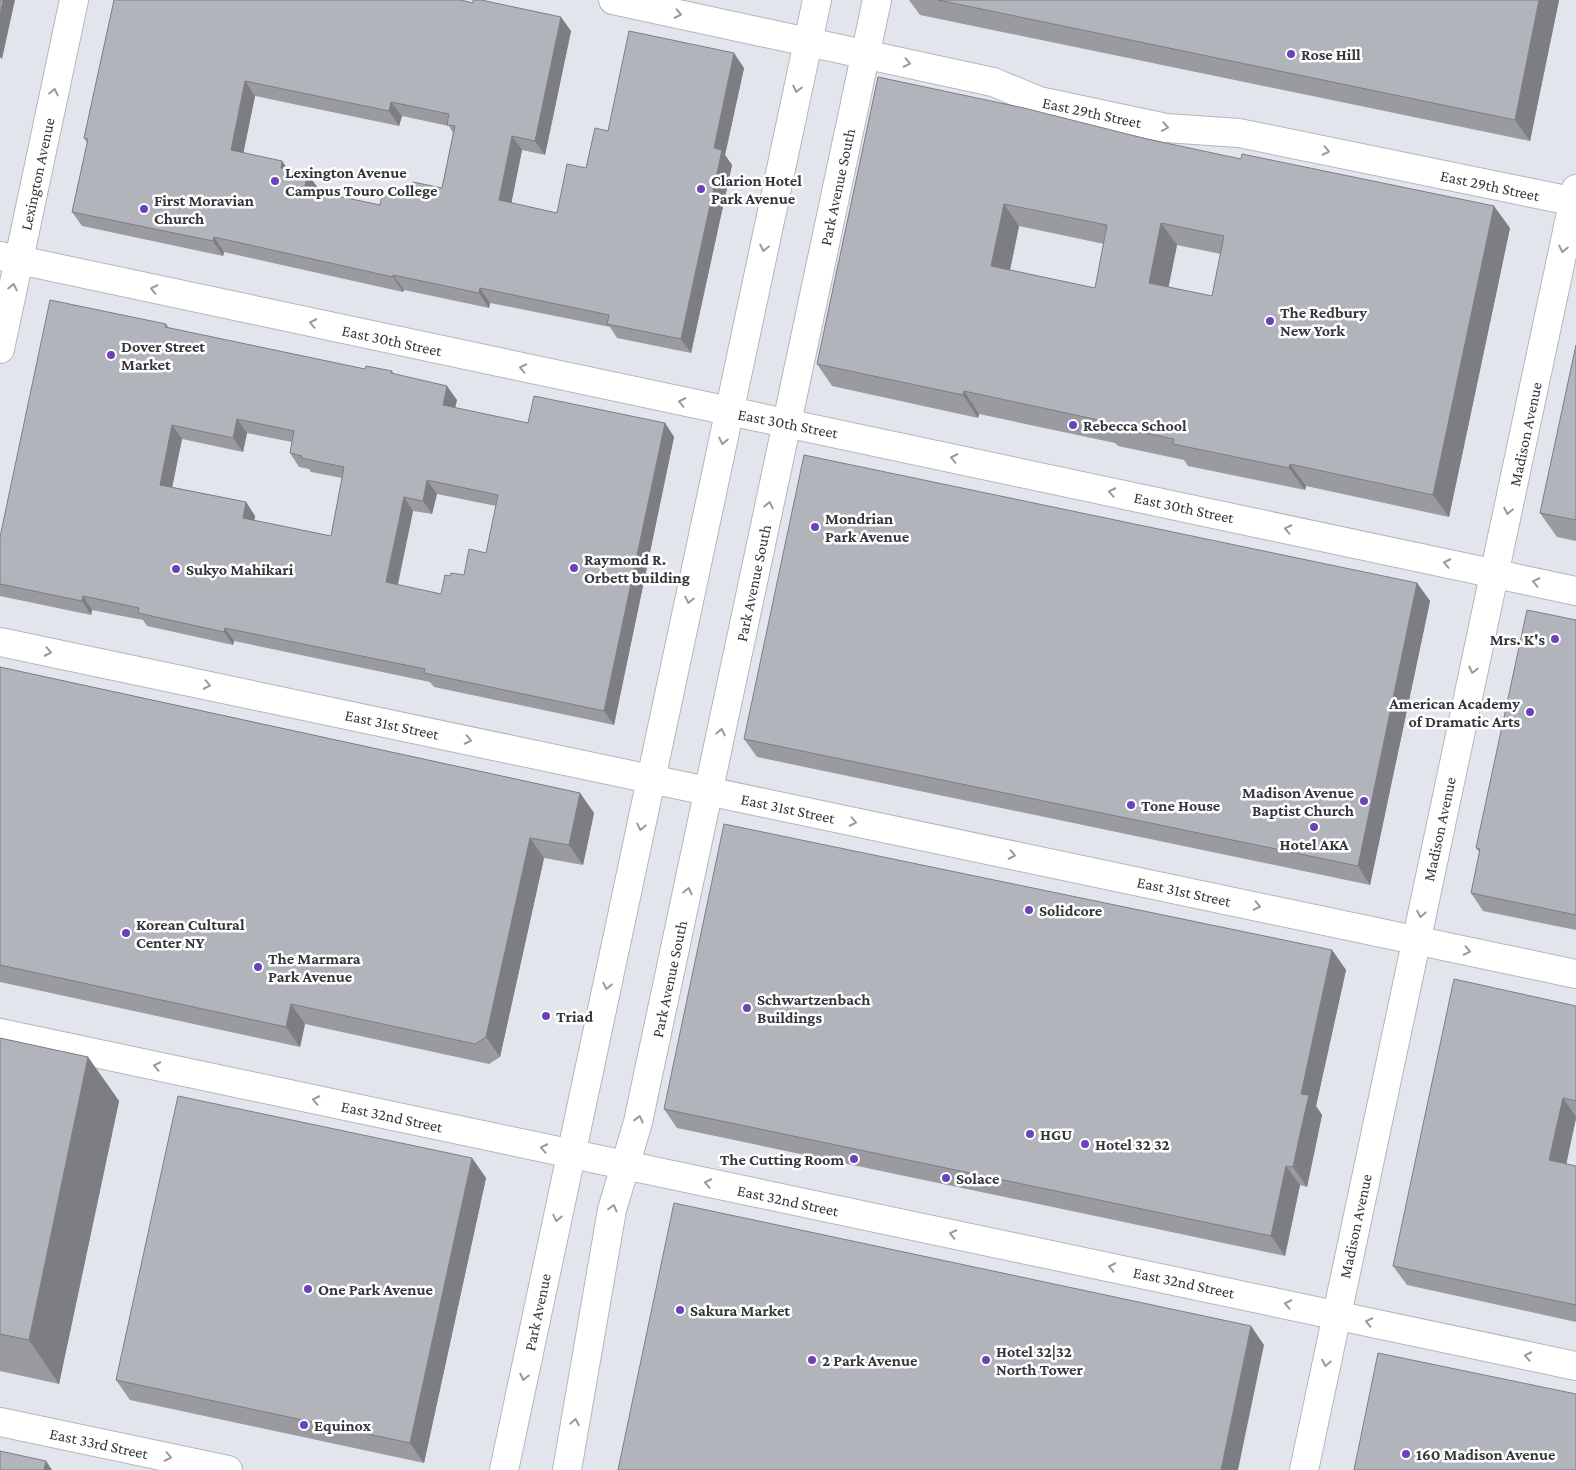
<svg xmlns="http://www.w3.org/2000/svg" width="1576" height="1470" font-family="'Crimson Pro',serif">
  <style>
    .lines { fill: none; stroke-linecap: round; stroke-linejoin: round }
    .minor-casing { stroke: #b4b6bd; stroke-width: 30 }
    .tertiary-casing { stroke: #b4b6bd; stroke-width: 30 }
    .secondary-casing { stroke: #b4b6bd; stroke-width: 30 }
    .primary-casing { stroke: #b4b6bd; stroke-width: 30 }
    .minor { stroke: #fff; stroke-width: 28 }
    .tertiary { stroke: #fff; stroke-width: 28 }
    .secondary { stroke: #fff; stroke-width: 28 }
    .primary { stroke: #fff; stroke-width: 28 }
    .wall { fill: #999ba1; fill-rule: evenodd }
    .shaded-wall { fill: #7d7e83 }
    .building { fill: #b2b4bb; stroke: #7d7e83; fill-rule: evenodd }
    .oneway { stroke: #9a9a9c }
    .poi-dot { fill: #6b42ba; stroke: #fff; stroke-width: 2 }
    .labels { text-anchor: middle; stroke-width: 5; stroke-linejoin: round; paint-order: stroke }
    .poi-label { font-size: 16px; font-weight: bold; fill: #353639; stroke: #fff; text-anchor: start }
    .street-label { font-size: 16px; fill: #353639; stroke: #fff }
  </style>
  <rect width="100%" height="100%" fill="#e3e5ed"/>
  <g class="lines">
    <defs>
      <g id="minor">
        <polyline points="613,0 993,82 1039,101 1166,128 1239,133 1576,202"/>
        <polyline points="0,1033 1576,1366"/>
        <polyline points="0,1422 228,1470"/>
      </g>
      <g id="tertiary">
        <polyline points="0,256 1576,591"/>
        <polyline points="0,642 1576,974"/>
      </g>
      <g id="secondary">
        <polyline points="0,349 74,0"/>
        <polyline points="1304,1470 1576,189"/>
      </g>
      <g id="primary">
        <polyline points="504,1470 817,0"/>
        <polyline points="567,1470 612,1210 638,1122 877,0"/>
      </g>
    </defs>
    <use href="#minor" class="minor-casing"/>
    <use href="#tertiary" class="tertiary-casing"/>
    <use href="#secondary" class="secondary-casing"/>
    <use href="#primary" class="primary-casing"/>
    <use href="#minor" class="minor"/>
    <use href="#tertiary" class="tertiary"/>
    <use href="#secondary" class="secondary"/>
    <use href="#primary" class="primary"/>
  </g>
  <g class="wall">
    <path d="M 114,0 L 571,31 L 545,155 L 522,150 L 511,203 L 557,213 L 586,168 L 608,131 L 744,68 L 725,155 L 732,165 L 691,353 L 617,338 L 610,327 L 490,303 L 489,308 L 404,290 L 403,292 L 224,252 L 223,256 L 82,226 L 72,212 L 87,143 L 84,138 ZM 255,96 L 399,126 L 402,116 L 449,126 L 453,133 L 442,188 L 410,196 L 380,205 L 317,192 L 318,188 L 288,170 L 282,161 L 243,153 Z"/>
    <polygon points="909,0 1559,0 1530,141 920,15"/>
    <path d="M 878,77 L 1147,139 L 1510,228 L 1449,517 L 1306,486 L 1305,490 L 1188,466 L 1184,460 L 1118,446 L 1115,443 L 979,414 L 978,418 L 832,386 L 817,364 ZM 1019,226 L 1104,244 L 1095,288 L 1010,270 ZM 1177,245 L 1221,254 L 1212,296 L 1168,287 Z"/>
    <path d="M 166,324 L 169,328 L 365,369 L 392,371 L 394,374 L 457,400 L 455,408 L 528,423 L 665,423 L 674,437 L 614,725 L 434,687 L 430,682 L 234,641 L 233,645 L 147,626 L 143,620 L 117,615 L 92,610 L 91,615 L 0,596 L 0,537 ZM 247,433 L 292,442 L 290,453 L 299,467 L 309,469 L 311,472 L 342,478 L 331,536 L 254,521 L 255,516 L 246,502 L 172,487 L 182,439 L 243,452 ZM 437,494 L 496,506 L 486,553 L 464,575 L 450,576 L 441,594 L 398,585 L 413,511 L 432,514 Z"/>
    <polygon points="1576,345 1576,541 1557,537 1540,513"/>
    <polygon points="1417,583 1430,601 1370,885 757,757 744,739"/>
    <polygon points="1576,620 1576,930 1483,911 1471,893 1480,853 1476,848"/>
    <polygon points="0,667 580,793 594,813 583,865 544,858 500,1057 489,1064 305,1024 300,1047 0,982"/>
    <polygon points="1332,950 1346,970 1316,1106 1322,1115 1314,1154 1307,1187 1300,1185 1285,1256 677,1128 664,1109"/>
    <polygon points="1576,1006 1576,1119 1566,1164 1576,1166 1576,1322 1407,1285 1393,1266"/>
    <polygon points="0,1038 88,1057 119,1101 59,1384 0,1371"/>
    <polygon points="472,1158 486,1178 424,1463 130,1400 116,1380"/>
  </g>
  <g class="shaded-wall">
    <polygon points="3,0 15,0 2,59 0,57 0,16"/>
    <polygon points="1539,0 1559,0 1530,141 1515,120"/>
    <polygon points="561,17 571,31 545,155 535,141"/>
    <polygon points="734,53 744,68 725,155 732,165 691,353 681,339 714,148"/>
    <polygon points="245,81 255,96 241,165 231,150"/>
    <polygon points="391,102 402,116 399,126 389,111"/>
    <polygon points="512,136 522,150 509,215 499,200"/>
    <polygon points="282,161 292,175 281,168"/>
    <polygon points="308,174 318,188 314,204 304,189"/>
    <polygon points="1004,204 1019,226 1006,289 991,266"/>
    <polygon points="1494,206 1510,228 1449,517 1433,495"/>
    <polygon points="1161,223 1177,245 1165,305 1149,283"/>
    <polygon points="214,237 224,252 223,256 213,241"/>
    <polygon points="393,275 404,290 403,292 393,277"/>
    <polygon points="480,288 490,303 489,308 479,293"/>
    <polygon points="447,386 457,400 452,419 443,405"/>
    <polygon points="964,391 979,414 978,418 963,395"/>
    <polygon points="237,419 247,433 243,452 233,438"/>
    <polygon points="665,423 674,437 614,725 604,711"/>
    <polygon points="172,425 182,439 170,498 160,485"/>
    <polygon points="1290,464 1306,486 1305,490 1289,468"/>
    <polygon points="427,480 437,494 432,514 423,501"/>
    <polygon points="404,497 413,511 395,596 386,582"/>
    <polygon points="246,502 255,516 252,532 243,518"/>
    <polygon points="1417,583 1430,601 1370,885 1358,866"/>
    <polygon points="83,596 92,610 91,615 82,601"/>
    <polygon points="225,628 234,641 233,645 224,632"/>
    <polygon points="580,793 594,813 583,865 569,845"/>
    <polygon points="530,838 544,858 500,1057 486,1037"/>
    <polygon points="1332,950 1346,970 1316,1106 1322,1115 1307,1187 1293,1167 1301,1094"/>
    <polygon points="291,1004 305,1024 300,1047 286,1027"/>
    <polygon points="88,1057 119,1101 59,1384 29,1340"/>
    <polygon points="1563,1098 1576,1117 1563,1180 1549,1160"/>
    <polygon points="472,1158 486,1178 424,1463 410,1443"/>
    <polygon points="1286,1166 1300,1185 1285,1256 1271,1236"/>
    <polygon points="1251,1326 1264,1345 1238,1470 1221,1470"/>
    <polygon points="46,1461 52,1470 44,1470"/>
  </g>
  <g class="building">
    <polygon points="0,0 3,0 0,16"/>
    <path d="M 114,0 L 461,0 L 473,3 L 473,0 L 481,0 L 561,17 L 535,141 L 512,136 L 499,200 L 557,213 L 567,164 L 586,168 L 595,128 L 608,131 L 629,31 L 734,53 L 714,148 L 722,150 L 681,339 L 607,324 L 609,315 L 480,288 L 479,293 L 393,275 L 393,277 L 214,237 L 213,241 L 72,212 L 88,139 L 84,138 ZM 245,81 L 389,111 L 391,102 L 449,114 L 447,125 L 455,126 L 442,188 L 413,182 L 410,196 L 383,190 L 380,205 L 304,189 L 308,174 L 281,168 L 282,161 L 231,150 Z"/>
    <polygon points="938,0 1539,0 1515,120"/>
    <path d="M 878,77 L 1024,108 L 1147,139 L 1241,159 L 1242,154 L 1494,206 L 1433,495 L 1290,464 L 1289,468 L 1173,444 L 1174,439 L 1102,424 L 1103,421 L 964,391 L 963,395 L 817,364 ZM 1004,204 L 1107,225 L 1095,288 L 991,266 ZM 1161,223 L 1224,236 L 1212,296 L 1149,283 Z"/>
    <path d="M 50,300 L 166,324 L 165,327 L 365,369 L 366,366 L 392,371 L 391,373 L 447,386 L 443,405 L 528,423 L 534,396 L 665,423 L 604,711 L 424,673 L 425,669 L 225,628 L 224,632 L 138,613 L 139,608 L 107,601 L 83,596 L 82,601 L 0,584 L 0,537 ZM 237,419 L 294,431 L 290,453 L 302,456 L 301,458 L 344,467 L 331,536 L 243,518 L 246,502 L 160,485 L 172,425 L 233,438 ZM 427,480 L 498,495 L 486,553 L 469,549 L 464,575 L 451,573 L 450,576 L 445,575 L 441,594 L 386,582 L 404,497 L 423,501 Z"/>
    <polygon points="1576,345 1576,520 1540,513"/>
    <polygon points="804,455 1417,583 1358,866 744,739"/>
    <polygon points="1527,610 1576,620 1576,915 1471,893 1480,849 1476,848"/>
    <polygon points="0,667 580,793 569,845 530,838 486,1037 475,1044 291,1004 286,1027 0,965"/>
    <polygon points="724,824 1332,950 1301,1094 1309,1095 1300,1134 1293,1167 1286,1166 1271,1236 664,1109"/>
    <polygon points="1454,979 1576,1006 1576,1101 1563,1098 1549,1160 1576,1166 1576,1305 1393,1266"/>
    <polygon points="0,1038 88,1057 29,1340 0,1334"/>
    <polygon points="178,1096 472,1158 410,1443 116,1380"/>
    <polygon points="674,1203 1251,1326 1221,1470 618,1470"/>
    <polygon points="1378,1353 1576,1394 1576,1470 1354,1470"/>
    <polygon points="0,1451 46,1461 44,1470 0,1470"/>
  </g>
  <defs><path id="oneway-chevron" d="M-2-3.5L2.5 0L-2 3.5" fill="none" stroke-width="1.6" stroke-linecap="round" stroke-linejoin="round" transform="scale(1.25)"/></defs>
  <g class="oneway">
    <use href="#oneway-chevron" transform="translate(678 14) rotate(12)"/>
    <use href="#oneway-chevron" transform="translate(907 63) rotate(12)"/>
    <use href="#oneway-chevron" transform="translate(797 89) rotate(102)"/>
    <use href="#oneway-chevron" transform="translate(54 92) rotate(-78)"/>
    <use href="#oneway-chevron" transform="translate(1165 127) rotate(10)"/>
    <use href="#oneway-chevron" transform="translate(1326 151) rotate(12)"/>
    <use href="#oneway-chevron" transform="translate(764 248) rotate(102)"/>
    <use href="#oneway-chevron" transform="translate(1563 249) rotate(102)"/>
    <use href="#oneway-chevron" transform="translate(13 287) rotate(-78)"/>
    <use href="#oneway-chevron" transform="translate(154 289) rotate(-168)"/>
    <use href="#oneway-chevron" transform="translate(313 323) rotate(-168)"/>
    <use href="#oneway-chevron" transform="translate(523 368) rotate(-168)"/>
    <use href="#oneway-chevron" transform="translate(682 402) rotate(-168)"/>
    <use href="#oneway-chevron" transform="translate(723 441) rotate(102)"/>
    <use href="#oneway-chevron" transform="translate(954 458) rotate(-168)"/>
    <use href="#oneway-chevron" transform="translate(1112 492) rotate(-168)"/>
    <use href="#oneway-chevron" transform="translate(769 505) rotate(-78)"/>
    <use href="#oneway-chevron" transform="translate(1508 511) rotate(102)"/>
    <use href="#oneway-chevron" transform="translate(1288 529) rotate(-168)"/>
    <use href="#oneway-chevron" transform="translate(1447 563) rotate(-168)"/>
    <use href="#oneway-chevron" transform="translate(1536 582) rotate(-168)"/>
    <use href="#oneway-chevron" transform="translate(689 600) rotate(102)"/>
    <use href="#oneway-chevron" transform="translate(48 652) rotate(12)"/>
    <use href="#oneway-chevron" transform="translate(1473 670) rotate(103)"/>
    <use href="#oneway-chevron" transform="translate(207 685) rotate(12)"/>
    <use href="#oneway-chevron" transform="translate(721 732) rotate(-78)"/>
    <use href="#oneway-chevron" transform="translate(468 740) rotate(12)"/>
    <use href="#oneway-chevron" transform="translate(853 822) rotate(12)"/>
    <use href="#oneway-chevron" transform="translate(641 827) rotate(102)"/>
    <use href="#oneway-chevron" transform="translate(1012 855) rotate(12)"/>
    <use href="#oneway-chevron" transform="translate(688 891) rotate(-78)"/>
    <use href="#oneway-chevron" transform="translate(1257 906) rotate(12)"/>
    <use href="#oneway-chevron" transform="translate(1421 914) rotate(101)"/>
    <use href="#oneway-chevron" transform="translate(1467 951) rotate(12)"/>
    <use href="#oneway-chevron" transform="translate(607 986) rotate(102)"/>
    <use href="#oneway-chevron" transform="translate(157 1066) rotate(-168)"/>
    <use href="#oneway-chevron" transform="translate(316 1100) rotate(-168)"/>
    <use href="#oneway-chevron" transform="translate(639 1119) rotate(-76)"/>
    <use href="#oneway-chevron" transform="translate(544 1148) rotate(-168)"/>
    <use href="#oneway-chevron" transform="translate(708 1183) rotate(-168)"/>
    <use href="#oneway-chevron" transform="translate(613 1208) rotate(-75)"/>
    <use href="#oneway-chevron" transform="translate(557 1218) rotate(102)"/>
    <use href="#oneway-chevron" transform="translate(953 1234) rotate(-168)"/>
    <use href="#oneway-chevron" transform="translate(1112 1267) rotate(-168)"/>
    <use href="#oneway-chevron" transform="translate(1288 1304) rotate(-168)"/>
    <use href="#oneway-chevron" transform="translate(1369 1322) rotate(-168)"/>
    <use href="#oneway-chevron" transform="translate(1528 1356) rotate(-168)"/>
    <use href="#oneway-chevron" transform="translate(1326 1363) rotate(101)"/>
    <use href="#oneway-chevron" transform="translate(524 1377) rotate(102)"/>
    <use href="#oneway-chevron" transform="translate(575 1422) rotate(-80)"/>
    <use href="#oneway-chevron" transform="translate(168 1457) rotate(12)"/>
  </g>
  <g class="poi-dot">
    <circle cx="1291" cy="54" r="5"/>
    <circle cx="275" cy="181" r="5"/>
    <circle cx="701" cy="189" r="5"/>
    <circle cx="144" cy="209" r="5"/>
    <circle cx="1270" cy="321" r="5"/>
    <circle cx="111" cy="355" r="5"/>
    <circle cx="1073" cy="425" r="5"/>
    <circle cx="815" cy="527" r="5"/>
    <circle cx="574" cy="568" r="5"/>
    <circle cx="176" cy="569" r="5"/>
    <circle cx="1555" cy="639" r="5"/>
    <circle cx="1530" cy="712" r="5"/>
    <circle cx="1364" cy="801" r="5"/>
    <circle cx="1131" cy="805" r="5"/>
    <circle cx="1314" cy="827" r="5"/>
    <circle cx="1029" cy="910" r="5"/>
    <circle cx="126" cy="933" r="5"/>
    <circle cx="258" cy="967" r="5"/>
    <circle cx="747" cy="1008" r="5"/>
    <circle cx="546" cy="1016" r="5"/>
    <circle cx="1030" cy="1134" r="5"/>
    <circle cx="1085" cy="1144" r="5"/>
    <circle cx="854" cy="1159" r="5"/>
    <circle cx="946" cy="1178" r="5"/>
    <circle cx="308" cy="1289" r="5"/>
    <circle cx="680" cy="1310" r="5"/>
    <circle cx="812" cy="1360" r="5"/>
    <circle cx="986" cy="1360" r="5"/>
    <circle cx="304" cy="1425" r="5"/>
    <circle cx="1406" cy="1454" r="5"/>
  </g>
  <g class="labels">
    <g class="poi-label">
      <text x="1301" y="60">Rose Hill</text>
      <text x="285" y="178">Lexington Avenue<tspan x="285" dy="18">Campus Touro College</tspan></text>
      <text x="711" y="186">Clarion Hotel<tspan x="711" dy="18">Park Avenue</tspan></text>
      <text x="154" y="206">First Moravian<tspan x="154" dy="18">Church</tspan></text>
      <text x="1280" y="318">The Redbury<tspan x="1280" dy="18">New York</tspan></text>
      <text x="121" y="352">Dover Street<tspan x="121" dy="18">Market</tspan></text>
      <text x="1083" y="431">Rebecca School</text>
      <text x="825" y="524">Mondrian<tspan x="825" dy="18">Park Avenue</tspan></text>
      <text x="584" y="565">Raymond R.<tspan x="584" dy="18">Orbett building</tspan></text>
      <text x="186" y="575">Sukyo Mahikari</text>
      <text x="1545" y="645" text-anchor="end">Mrs. K's</text>
      <text x="1520" y="709" text-anchor="end">American Academy<tspan x="1520" dy="18">of Dramatic Arts</tspan></text>
      <text x="1354" y="798" text-anchor="end">Madison Avenue<tspan x="1354" dy="18">Baptist Church</tspan></text>
      <text x="1141" y="811">Tone House</text>
      <text x="1314" y="850" text-anchor="middle">Hotel AKA</text>
      <text x="1039" y="916">Solidcore</text>
      <text x="136" y="930">Korean Cultural<tspan x="136" dy="18">Center NY</tspan></text>
      <text x="268" y="964">The Marmara<tspan x="268" dy="18">Park Avenue</tspan></text>
      <text x="757" y="1005">Schwartzenbach<tspan x="757" dy="18">Buildings</tspan></text>
      <text x="556" y="1022">Triad</text>
      <text x="1040" y="1140">HGU</text>
      <text x="1095" y="1150">Hotel 32 32</text>
      <text x="844" y="1165" text-anchor="end">The Cutting Room</text>
      <text x="956" y="1184">Solace</text>
      <text x="318" y="1295">One Park Avenue</text>
      <text x="690" y="1316">Sakura Market</text>
      <text x="996" y="1357">Hotel 32|32<tspan x="996" dy="18">North Tower</tspan></text>
      <text x="822" y="1366">2 Park Avenue</text>
      <text x="314" y="1431">Equinox</text>
      <text x="1416" y="1460">160 Madison Avenue</text>
    </g>
    <g class="street-label">
      <text transform="translate(1092 112) rotate(12)" y="6">East 29th Street</text>
      <text transform="translate(37 174) rotate(-78)" y="6">Lexington Avenue</text>
      <text transform="translate(1490 185) rotate(12)" y="6">East 29th Street</text>
      <text transform="translate(837 187) rotate(-78)" y="6">Park Avenue South</text>
      <text transform="translate(392 340) rotate(12)" y="6">East 30th Street</text>
      <text transform="translate(788 423) rotate(11)" y="6">East 30th Street</text>
      <text transform="translate(1525 434) rotate(-78)" y="6">Madison Avenue</text>
      <text transform="translate(1184 507) rotate(12)" y="6">East 30th Street</text>
      <text transform="translate(753 583) rotate(-78)" y="6">Park Avenue South</text>
      <text transform="translate(392 724) rotate(12)" y="6">East 31st Street</text>
      <text transform="translate(788 808) rotate(12)" y="6">East 31st Street</text>
      <text transform="translate(1439 829) rotate(-78)" y="6">Madison Avenue</text>
      <text transform="translate(1184 891) rotate(12)" y="6">East 31st Street</text>
      <text transform="translate(669 979) rotate(-78)" y="6">Park Avenue South</text>
      <text transform="translate(392 1116) rotate(12)" y="6">East 32nd Street</text>
      <text transform="translate(788 1200) rotate(12)" y="6">East 32nd Street</text>
      <text transform="translate(1355 1226) rotate(-78)" y="6">Madison Avenue</text>
      <text transform="translate(1184 1282) rotate(12)" y="6">East 32nd Street</text>
      <text transform="translate(537 1312) rotate(-78)" y="6">Park Avenue</text>
      <text transform="translate(99 1443) rotate(12)" y="6">East 33rd Street</text>
    </g>
  </g>
</svg>
